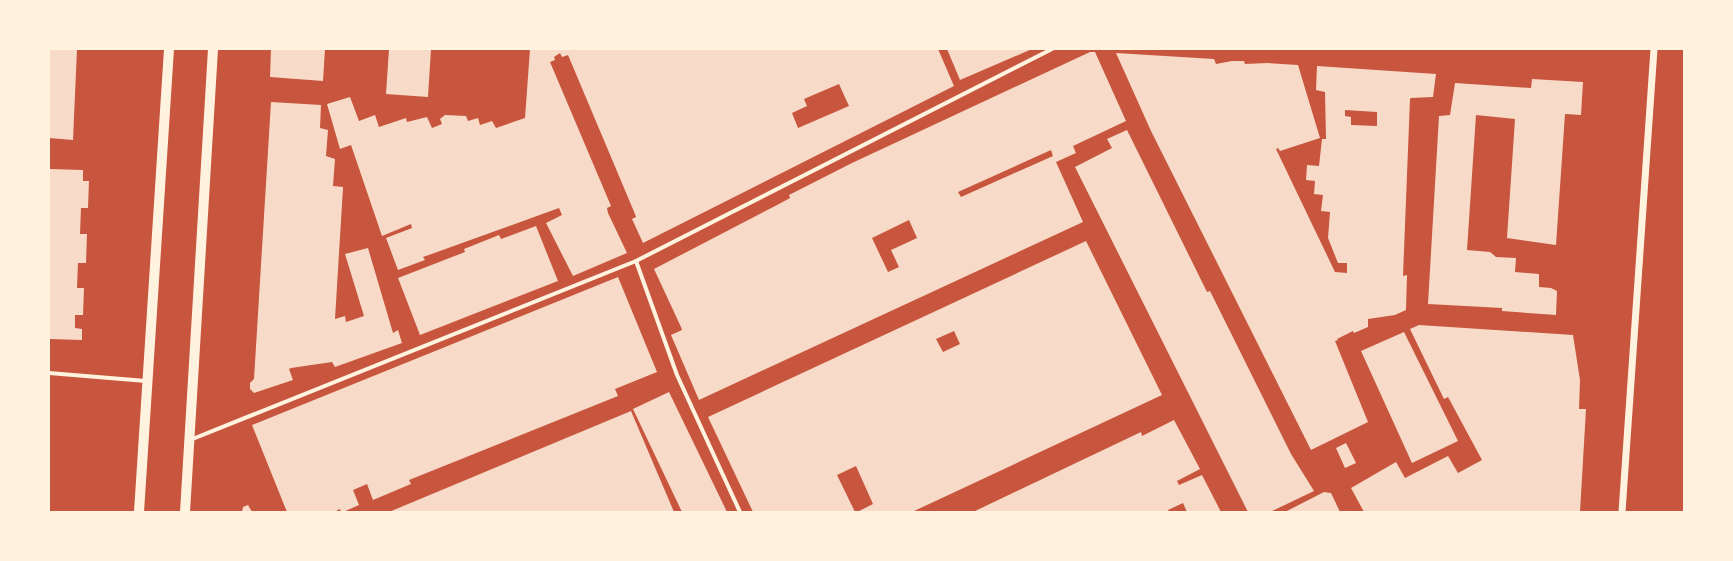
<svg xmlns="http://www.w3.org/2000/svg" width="1733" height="561" font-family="Manrope,sans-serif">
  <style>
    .building { fill: #f7dbc8; fill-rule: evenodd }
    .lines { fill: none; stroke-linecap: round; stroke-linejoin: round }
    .minor { stroke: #fff3e0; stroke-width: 4 }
    .tertiary { stroke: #fff3e0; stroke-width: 7 }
    .primary { stroke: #fff3e0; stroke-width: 10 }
  </style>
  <rect width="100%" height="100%" fill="#c8553d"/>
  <g class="building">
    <polygon points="49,49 77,49 73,140 49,138"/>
    <polygon points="271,49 325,49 323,81 270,77"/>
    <polygon points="389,49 431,49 428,97 386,94"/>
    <path d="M 530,49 L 938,49 L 954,86 L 643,243 L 632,219 L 636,217 L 635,214 L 568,55 L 562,57 L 560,53 L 554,57 L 555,60 L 550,62 L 611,206 L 607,208 L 608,213 L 627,253 L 573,276 L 546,223 L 562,215 L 559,208 L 426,256 L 423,257 L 425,260 L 398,270 L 386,238 L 412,228 L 411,224 L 382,236 L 351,145 L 340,149 L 327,104 L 350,97 L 359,121 L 375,115 L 379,127 L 406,118 L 407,122 L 427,117 L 432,128 L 442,124 L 440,119 L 445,115 L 466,116 L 468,121 L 478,118 L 480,125 L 492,121 L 496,128 L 525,118 ZM 839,84 L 849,106 L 798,128 L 792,113 L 807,106 L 804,99 Z"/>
    <polygon points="947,49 1032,49 960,80"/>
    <path d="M 1090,52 L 1095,52 L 1126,121 L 1073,146 L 1076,153 L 1056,162 L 1083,222 L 699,400 L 671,335 L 682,330 L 681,327 L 654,269 L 779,204 L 790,198 L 789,195 L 852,163 ZM 1051,150 L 1053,156 L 961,197 L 958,192 ZM 909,220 L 917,238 L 891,250 L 899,267 L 888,272 L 872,238 Z"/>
    <path d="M 1116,53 L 1214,59 L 1216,64 L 1232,61 L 1244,61 L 1245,64 L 1268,63 L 1298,65 L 1320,138 L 1280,151 L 1278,148 L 1276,149 L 1335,272 L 1347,273 L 1347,263 L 1338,263 L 1328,238 L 1330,212 L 1321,211 L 1323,195 L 1314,194 L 1315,181 L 1306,180 L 1307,165 L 1319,166 L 1322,139 L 1326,139 L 1325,92 L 1316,90 L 1317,66 L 1436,74 L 1433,97 L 1411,98 L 1410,99 L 1403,276 L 1407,275 L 1406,310 L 1395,315 L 1368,319 L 1368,327 L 1354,333 L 1353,331 L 1337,339 L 1338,340 L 1335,341 L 1368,422 L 1311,450 L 1151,131 ZM 1345,110 L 1377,112 L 1377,126 L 1351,125 L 1351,117 L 1345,116 Z"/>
    <polygon points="1532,79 1583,82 1581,115 1565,114 1556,245 1507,238 1515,119 1476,115 1467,250 1490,252 1496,257 1516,258 1515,272 1539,274 1539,287 1551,288 1557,291 1556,315 1502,311 1502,308 1428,304 1439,116 1450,115 1455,83 1531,88"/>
    <polygon points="271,102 321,105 320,128 328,130 326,156 335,159 333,186 343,187 343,188 335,319 345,316 346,322 364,316 345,254 368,248 393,333 398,330 402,343 335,367 332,362 291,368 289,369 293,380 254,393 250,389 250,383 254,379"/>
    <polygon points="1127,130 1207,292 1210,291 1291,454 1314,491 1270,512 1248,512 1075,167 1112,148 1107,139"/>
    <polygon points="49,169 83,170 83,181 89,181 88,208 81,208 80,234 87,234 86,263 78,263 77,288 84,288 83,315 75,315 75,328 82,329 82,340 49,339"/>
    <polygon points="536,226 558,281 420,335 398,278 465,252 464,249 499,235 501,239"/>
    <path d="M 1086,241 L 1162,395 L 912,512 L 857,512 L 873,504 L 856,466 L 837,475 L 855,512 L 753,512 L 708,417 ZM 954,331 L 960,344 L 943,352 L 936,339 Z"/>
    <polygon points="618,277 657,372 615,389 618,396 409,480 411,484 373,500 367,484 353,490 359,505 343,512 341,512 340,509 334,512 287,512 252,425"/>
    <polygon points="1419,325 1573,335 1580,380 1579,409 1586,409 1580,512 1364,512 1351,488 1396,462 1405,478 1448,456 1458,473 1482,460 1448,397 1444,399 1443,397 1410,329"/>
    <polygon points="1404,332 1458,441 1412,463 1361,351"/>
    <polygon points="669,392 727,512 682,512 633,409"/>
    <polygon points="631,411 674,512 389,512"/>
    <polygon points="1174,420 1200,469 1177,481 1179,485 1202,475 1221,512 1187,512 1183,503 1168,510 1169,512 973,512 1141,432 1142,436"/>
    <polygon points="1346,443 1356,463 1345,468 1336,448"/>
    <polygon points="1324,492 1331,493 1340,512 1285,512"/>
    <polygon points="248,505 252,512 242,512 243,507"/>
  </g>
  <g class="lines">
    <g class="minor">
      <polyline points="636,261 677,375 740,512"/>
      <polyline points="49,373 146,381"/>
      <polyline points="190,440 636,261 1052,49"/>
    </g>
    <polyline class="tertiary" points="1622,512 1654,49"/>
    <g class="primary">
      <polyline points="139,512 169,49"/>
      <polyline points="185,512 213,49"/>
    </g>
  </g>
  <rect width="1733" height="561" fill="none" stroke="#fff3e0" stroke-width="100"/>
</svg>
